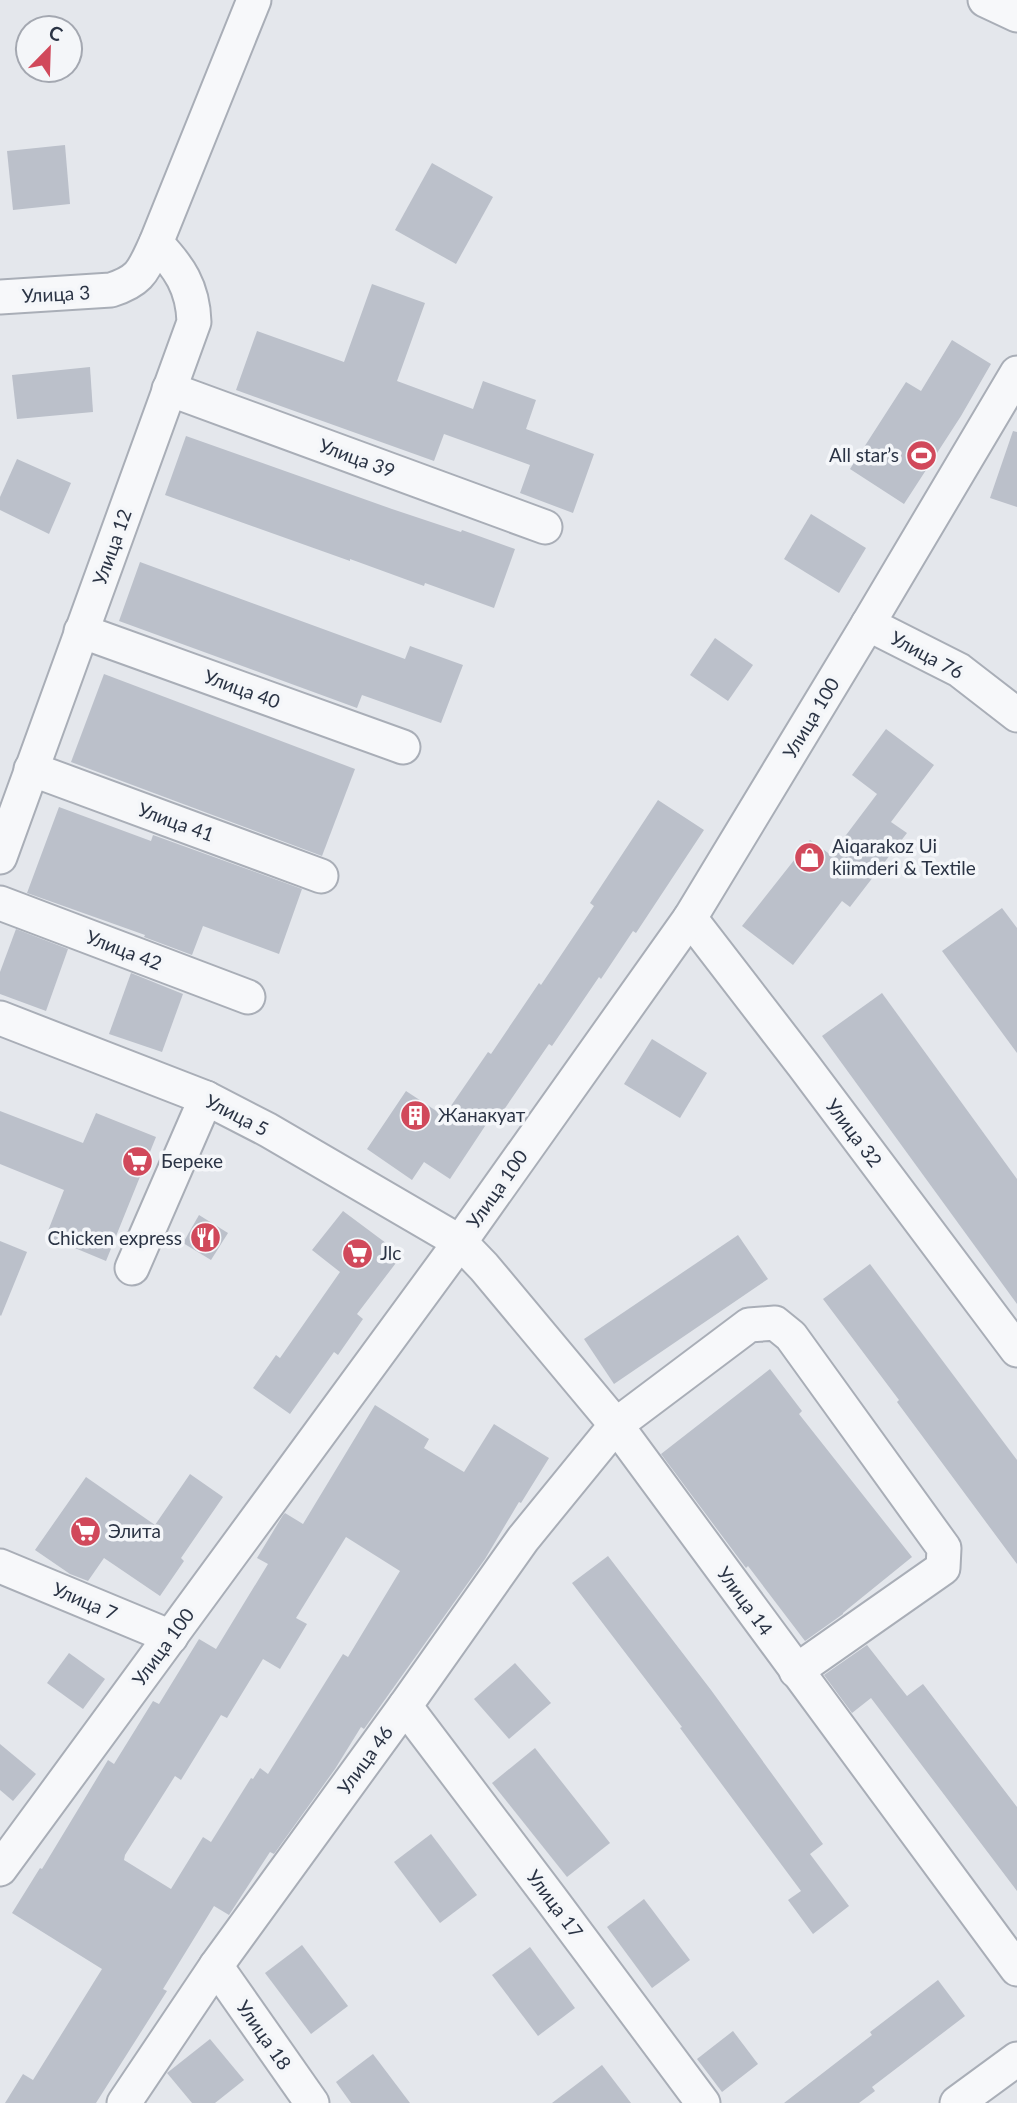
<svg xmlns="http://www.w3.org/2000/svg" width="1017" height="2103" font-family="Lato,sans-serif">
  <style>
    .building { fill: #bbc0ca; fill-rule: evenodd }
    .lines { fill: none; stroke-linecap: round; stroke-linejoin: round }
    .street-casing { stroke: #a9aeb7; stroke-width: 37 }
    .street { stroke: #f7f8fa; stroke-width: 33 }
    .labels { text-anchor: middle; stroke-width: 7; stroke-linejoin: round; paint-order: stroke }
    .street-label { font-size: 19px; fill: #2b3445; stroke: #f4f6f9 }
    .poi-label { font-size: 19px; fill: #2b3445; stroke: #f4f6f9; text-anchor: start }
  </style>
  <rect width="100%" height="100%" fill="#e4e7ec"/>
  <g class="building">
    <polygon points="65,145 70,204 13,210 7,151"/>
    <polygon points="432,163 493,197 456,264 395,230"/>
    <polygon points="372,284 425,303 397,381 473,409 483,381 536,400 526,429 594,454 573,513 520,493 530,465 444,434 434,461 236,390 257,331 344,362"/>
    <polygon points="952,340 991,364 961,416 904,504 850,469 906,382 921,391"/>
    <polygon points="90,367 93,412 17,419 12,375"/>
    <polygon points="1013,431 1017,432 1017,507 990,498"/>
    <polygon points="186,436 392,509 461,532 462,530 515,549 494,608 425,583 424,586 350,559 350,561 165,495"/>
    <polygon points="17,459 71,483 49,534 0,510 0,497"/>
    <polygon points="811,514 866,548 839,593 784,559"/>
    <polygon points="140,562 405,659 410,646 463,665 441,723 362,695 357,708 119,621"/>
    <polygon points="715,638 753,665 728,701 690,675"/>
    <polygon points="104,674 355,769 322,856 71,762"/>
    <polygon points="886,729 934,765 891,822 907,833 850,907 842,901 793,965 742,926 810,840 831,855 877,794 852,775"/>
    <polygon points="658,800 704,830 636,933 633,931 601,979 599,977 552,1046 549,1044 501,1114 495,1111 450,1179 424,1162 412,1180 367,1149 406,1091 444,1116 488,1052 491,1054 539,983 541,985 594,906 590,903"/>
    <polygon points="59,807 151,841 153,835 302,889 279,954 203,926 192,955 144,937 145,935 27,893"/>
    <polygon points="1002,908 1017,928 1017,1053 942,951"/>
    <polygon points="16,929 68,949 46,1011 0,994 0,972"/>
    <polygon points="131,973 183,994 162,1052 109,1034"/>
    <polygon points="882,993 1017,1179 1017,1304 822,1036"/>
    <polygon points="652,1039 707,1073 680,1118 624,1084"/>
    <polygon points="0,1111 83,1143 96,1113 156,1137 106,1261 46,1236 64,1190 0,1164"/>
    <polygon points="343,1211 402,1255 357,1314 363,1319 338,1355 334,1352 290,1414 253,1388 276,1355 280,1358 340,1272 312,1250"/>
    <polygon points="199,1215 228,1233 211,1260 183,1243"/>
    <polygon points="738,1235 768,1279 614,1384 584,1339"/>
    <polygon points="0,1241 27,1252 1,1316 0,1315"/>
    <polygon points="870,1264 1017,1460 1017,1564 897,1402 899,1400 823,1299"/>
    <polygon points="770,1369 802,1411 799,1414 912,1557 849,1608 843,1613 843,1614 805,1641 748,1566 746,1568 661,1454"/>
    <path d="M 375,1405 L 429,1439 L 424,1448 L 464,1472 L 494,1424 L 549,1458 L 521,1503 L 519,1502 L 485,1559 L 364,1729 L 361,1727 L 335,1769 L 274,1854 L 270,1852 L 229,1915 L 214,1906 L 163,1989 L 167,1991 L 96,2103 L 5,2103 L 23,2074 L 33,2080 L 102,1969 L 12,1913 L 40,1868 L 42,1869 L 108,1760 L 114,1764 L 153,1701 L 159,1704 L 199,1639 L 216,1649 L 268,1564 L 257,1558 L 283,1515 L 285,1513 L 303,1524 ZM 346,1537 L 400,1571 L 348,1657 L 343,1654 L 268,1774 L 260,1768 L 253,1779 L 251,1778 L 211,1842 L 203,1837 L 171,1889 L 124,1860 L 125,1855 L 175,1776 L 181,1780 L 221,1715 L 227,1718 L 263,1659 L 280,1669 L 307,1624 L 296,1618 Z"/>
    <polygon points="190,1474 223,1497 181,1558 184,1561 160,1596 104,1558 88,1581 70,1574 35,1550 86,1477 155,1525"/>
    <polygon points="608,1556 711,1690 823,1844 810,1854 849,1906 813,1934 788,1900 801,1891 680,1728 682,1727 572,1583"/>
    <polygon points="867,1645 907,1696 923,1684 1017,1807 1017,1891 871,1698 852,1713 824,1675"/>
    <polygon points="69,1653 105,1679 83,1709 47,1683"/>
    <polygon points="515,1663 551,1703 509,1739 474,1699"/>
    <polygon points="0,1744 36,1774 13,1801 0,1790"/>
    <polygon points="535,1748 610,1843 567,1877 492,1783"/>
    <polygon points="431,1834 477,1895 440,1923 394,1862"/>
    <polygon points="644,1899 690,1960 652,1988 607,1927"/>
    <polygon points="302,1945 348,2006 311,2034 265,1973"/>
    <polygon points="530,1947 575,2008 538,2036 492,1975"/>
    <polygon points="938,1980 965,2016 872,2087 875,2091 859,2103 784,2103 872,2035 870,2032"/>
    <polygon points="733,2031 758,2064 722,2092 697,2059"/>
    <polygon points="210,2039 244,2080 215,2103 192,2103 167,2073"/>
    <polygon points="373,2054 410,2103 351,2103 336,2082"/>
    <polygon points="602,2065 631,2103 552,2103"/>
  </g>
  <g class="lines">
    <defs>
      <g id="street">
        <polyline points="985,0 1017,15"/>
        <path d="M 0,297 L 111,290 C 142,280 143,270 156,243 L 254,0"/>
        <polyline points="169,389 545,527"/>
        <polyline points="868,624 959,670 1017,715"/>
        <polyline points="81,631 403,747"/>
        <polyline points="31,769 321,876"/>
        <path d="M 0,857 L 194,322 C 193,287 179,267 156,243"/>
        <polyline points="0,903 248,997"/>
        <polyline points="690,918 804,1066 1017,1350"/>
        <polyline points="0,1018 206,1098 268,1130 460,1242 484,1267 616,1425 1017,1969"/>
        <polyline points="132,1268 206,1098"/>
        <polyline points="0,1566 171,1637"/>
        <polyline points="405,1706 551,1899 703,2103"/>
        <polyline points="0,1869 460,1242 690,918 868,624 1017,373"/>
        <polyline points="216,1966 312,2103"/>
        <polyline points="124,2103 216,1966 405,1706 523,1539 616,1425 749,1325 775,1323 791,1336 944,1548 943,1568 796,1671"/>
        <polyline points="957,2103 1017,2059"/>
      </g>
    </defs>
    <use href="#street" class="street-casing"/>
    <use href="#street" class="street"/>
  </g>
  <defs>
    <symbol id="stadium-disc" viewBox="-11 -11 22 22"><circle r="9.5" fill="#d1495b" stroke="#f4f6f9"/><path d="M0-5a6.5 5 0 1 0 0 10a6.5 5 0 1 0 0-10ZM-3.5-1.8h7v3.6h-7Z" fill="#fff"/></symbol>
    <symbol id="shop-disc" viewBox="-11 -11 22 22"><circle r="9.5" fill="#d1495b" stroke="#f4f6f9"/><path d="M-5-2.5h2.3a2.7 3.5 0 0 1 5.4 0H5L5.5 6h-11ZM-1.5-2.5h3a1.5 2.3 0 0 0-3 0Z" fill="#fff"/></symbol>
    <symbol id="building-disc" viewBox="-11 -11 22 22"><circle r="9.5" fill="#d1495b" stroke="#f4f6f9"/><path d="M-4-6H4V6H1V3H-1V6H-4ZM-2.5-4.3h1.7v1.8h-1.7ZM.8-4.3h1.7v1.8H.8ZM-2.5-1h1.7V.8h-1.7ZM.8-1h1.7V.8H.8Z" fill="#fff"/></symbol>
    <symbol id="supermarket-disc" viewBox="-11 -11 22 22"><circle r="9.5" fill="#d1495b" stroke="#f4f6f9"/><path d="M-6-5.5h2.5l.6 2H6L4.5 2H-2.5L-4.4-4H-6ZM-1.5 3.2a1.3 1.3 0 1 0 .1 0ZM3 3.2a1.3 1.3 0 1 0 .1 0Z" fill="#fff"/></symbol>
    <symbol id="restaurant-disc" viewBox="-11 -11 22 22"><circle r="9.5" fill="#d1495b" stroke="#f4f6f9"/><path d="M-5-6h1v4h1v-4h1v4h1v-4h1v5L-1.5 .5V6h-2V.5L-5-1ZM5-6V6H3V1.5H1.5Q1.5-4 5-6Z" fill="#fff"/></symbol>
  </defs>
  <g fill-rule="evenodd">
    <use href="#stadium-disc" x="904" y="438" width="35" height="35"/>
    <use href="#shop-disc" x="792" y="840" width="35" height="35"/>
    <use href="#building-disc" x="398" y="1098" width="35" height="35"/>
    <use href="#supermarket-disc" x="120" y="1144" width="35" height="35"/>
    <use href="#restaurant-disc" x="188" y="1220" width="35" height="35"/>
    <use href="#supermarket-disc" x="340" y="1236" width="35" height="35"/>
    <use href="#supermarket-disc" x="68" y="1514" width="35" height="35"/>
  </g>
  <g class="labels">
    <g class="street-label">
      <text transform="translate(56 294) rotate(-3)" y="7">Улица 3</text>
      <text transform="translate(357 458) rotate(20)" y="7">Улица 39</text>
      <text transform="translate(112 547) rotate(-70)" y="7">Улица 12</text>
      <text transform="translate(927 655) rotate(28)" y="7">Улица 76</text>
      <text transform="translate(242 689) rotate(20)" y="7">Улица 40</text>
      <text transform="translate(811 718) rotate(-59)" y="7">Улица 100</text>
      <text transform="translate(176 822) rotate(20)" y="7">Улица 41</text>
      <text transform="translate(124 950) rotate(21)" y="7">Улица 42</text>
      <text transform="translate(237 1115) rotate(27)" y="7">Улица 5</text>
      <text transform="translate(854 1133) rotate(53)" y="7">Улица 32</text>
      <text transform="translate(497 1189) rotate(-55)" y="7">Улица 100</text>
      <text transform="translate(85 1601) rotate(23)" y="7">Улица 7</text>
      <text transform="translate(745 1601) rotate(54)" y="7">Улица 14</text>
      <text transform="translate(163 1647) rotate(-54)" y="7">Улица 100</text>
      <text transform="translate(365 1760) rotate(-54)" y="7">Улица 46</text>
      <text transform="translate(555 1904) rotate(53)" y="7">Улица 17</text>
      <text transform="translate(264 2035) rotate(55)" y="7">Улица 18</text>
    </g>
    <g class="poi-label">
      <text x="899" y="462" text-anchor="end">All star’s</text>
      <text x="832" y="853">Aiqarakoz Ui<tspan x="832" dy="22">kiimderi &amp; Textile</tspan></text>
      <text x="438" y="1122">Жанакуат</text>
      <text x="161" y="1168">Береке</text>
      <text x="182" y="1245" text-anchor="end">Chicken express</text>
      <text x="380" y="1260">Jlc</text>
      <text x="108" y="1538">Элита</text>
    </g>
  </g>
  <g transform="translate(49 49) rotate(23)"><circle r="33" fill="#f4f6f9" stroke="#a4a8b1" stroke-width="2"/>
  <path d="M0-5L12 26L0 18L-12 26Z" fill="#d1495b"/>
  <text y="-10" font-size="19" font-weight="bold" text-anchor="middle" fill="#2b3445">С</text>
  </g>
</svg>
